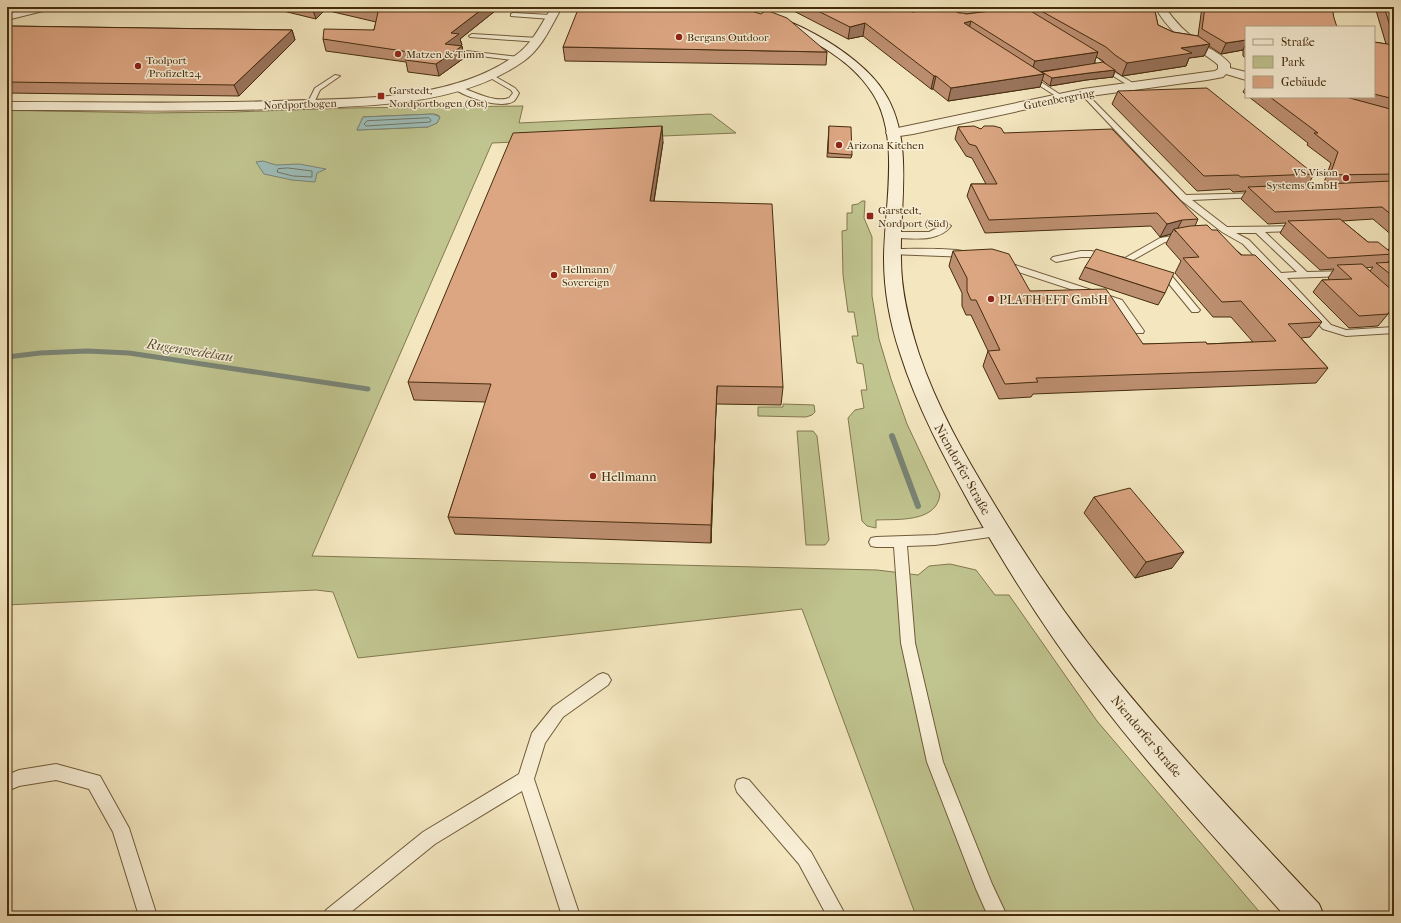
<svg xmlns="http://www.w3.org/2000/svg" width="1401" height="923" font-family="'IM FELL French Canon',serif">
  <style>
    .green { fill: #c0c48f; stroke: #82784e; fill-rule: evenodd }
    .water { fill: #9ebeba; stroke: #7a8475 }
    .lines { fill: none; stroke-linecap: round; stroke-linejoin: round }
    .shore { stroke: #727564; stroke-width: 1 }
    .stream-far2 { stroke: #7a8475; stroke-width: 3 }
    .stream-far1 { stroke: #7a8475; stroke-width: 5 }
    .stream { stroke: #7a8475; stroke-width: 6 }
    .lane-casing { stroke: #715b3a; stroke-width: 2 }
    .street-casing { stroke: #715b3a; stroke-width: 2 }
    .secondary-casing { stroke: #452c0e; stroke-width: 2 }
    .lane { fill: #f8efd6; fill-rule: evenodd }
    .street { fill: #f8efd6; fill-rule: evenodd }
    .secondary { fill: #f8efd6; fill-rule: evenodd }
    .wall { fill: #bd8f71; stroke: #452c0e; fill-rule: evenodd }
    .shaded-wall { fill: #9a745c; stroke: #452c0e }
    .building { fill: #dca683; stroke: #452c0e }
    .poi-dot { fill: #8f2418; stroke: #f8efd6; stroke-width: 1.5 }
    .labels { text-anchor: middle; stroke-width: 3; stroke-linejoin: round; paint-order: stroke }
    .far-poi-label { font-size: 11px; fill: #452c0e; stroke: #f8efd6; text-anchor: start }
    .far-street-label { font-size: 11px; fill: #452c0e; stroke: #f8efd6 }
    .poi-label { font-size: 13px; fill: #452c0e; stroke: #f8efd6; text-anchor: start }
    .street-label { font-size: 13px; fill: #452c0e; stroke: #f8efd6 }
    .water-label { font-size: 14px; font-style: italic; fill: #5b5039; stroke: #f8efd6 }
  </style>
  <rect width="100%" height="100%" fill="#f4e7c0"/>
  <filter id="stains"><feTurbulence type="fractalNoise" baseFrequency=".005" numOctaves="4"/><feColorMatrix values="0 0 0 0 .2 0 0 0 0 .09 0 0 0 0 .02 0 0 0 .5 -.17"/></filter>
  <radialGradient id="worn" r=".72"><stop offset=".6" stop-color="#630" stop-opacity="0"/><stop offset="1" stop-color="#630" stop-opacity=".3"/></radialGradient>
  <g class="green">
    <path d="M 523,106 L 519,123 L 711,114 L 736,133 L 492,143 L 312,556 L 877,570 L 918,575 L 929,566 L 950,564 L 976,570 L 995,595 L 1009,595 L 1097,721 L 1263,916 L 916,916 L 802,609 L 358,658 L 333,592 L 316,590 L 7,605 L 7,110 L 149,113 L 233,112 L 347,108 ZM 433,114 L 438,115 L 440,117 L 437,123 L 428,127 L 357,130 L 363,117 Z"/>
    <path d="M 862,201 L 865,201 L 864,218 L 872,237 L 872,296 L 879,339 L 891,379 L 907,424 L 940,494 C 937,523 897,519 876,520 L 876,528 L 867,526 L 862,521 L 848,418 L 855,410 L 864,408 L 861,390 L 867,390 L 863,364 L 857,363 L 852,336 L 858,336 L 854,312 L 848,312 L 843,275 L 842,231 L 847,230 L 847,213 L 852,213 L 852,205 L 858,204 Z"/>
    <polygon points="783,404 814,405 815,412 812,415 806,417 758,416 758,407 783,407"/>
    <polygon points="797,431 813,431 817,436 829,540 825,545 806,545"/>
  </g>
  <g class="water">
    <polygon points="433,114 440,117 437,123 428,127 357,130 363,117"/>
    <polygon points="263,161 276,165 299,164 326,169 317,173 315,182 292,180 264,174 256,162"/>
  </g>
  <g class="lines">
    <g class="shore">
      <polygon points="429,118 431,120 430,122 366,126 364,124 367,121"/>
      <polygon points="288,168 312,171 312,177 293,176 277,172 278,169"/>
    </g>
    <polyline class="stream-far2" points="7,11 18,7"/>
    <polyline class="stream-far1" points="7,357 40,353 87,351 129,353 368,389"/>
    <polyline class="stream" points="892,436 918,506"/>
    <defs>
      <g id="lane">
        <polygon points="513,13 551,15 554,17 551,19 511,16 511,14"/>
        <polygon points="472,34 539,38 542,40 539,42 470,37 469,36"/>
        <path d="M 1079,50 C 1090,48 1102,63 1110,69 C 1118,75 1129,79 1136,86 L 1131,87 L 1105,71 L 1097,63 L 1079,52 Z"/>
        <polygon points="466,51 519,57 522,59 519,61 464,54 463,53"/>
        <path d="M 489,73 L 515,88 L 519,93 C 518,95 516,99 514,101 C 501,110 462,96 452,87 C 459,82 490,105 509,98 L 513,93 L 511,90 L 487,76 L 486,75 Z"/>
        <polygon points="1028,74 1030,75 1064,97 1059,98 1026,77 1025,76"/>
        <polygon points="335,75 340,76 320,90 313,105 309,105 307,104 315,88"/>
        <path d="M 1083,91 L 1085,92 L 1186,195 L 1262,193 L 1263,195 L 1262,197 L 1259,197 L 1192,200 L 1227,227 L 1302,226 L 1303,228 L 1299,231 L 1265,232 L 1307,272 L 1350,271 L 1352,273 L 1350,275 L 1347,276 L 1287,278 L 1331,325 L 1346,330 L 1394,327 L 1394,333 L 1346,336 L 1323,329 L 1243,244 L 1222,232 L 1181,200 L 1081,94 L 1081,92 ZM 1236,233 L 1256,233 L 1297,272 L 1281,273 L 1249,240 Z"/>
        <path d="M 947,223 L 951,226 C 938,243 912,238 893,238 L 889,235 L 893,232 L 929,232 Z"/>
        <polygon points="1185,234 1188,235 1189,237 1188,239 1165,242 1126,264 1091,257 1081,257 1056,262 1051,259 1053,257 1081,251 1091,251 1125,258 1160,238"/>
        <path d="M 893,249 C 906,249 965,247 973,254 L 968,257 L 890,254 L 888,252 L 890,250 Z"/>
        <polygon points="1003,261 1122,300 1144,331 1143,333 1135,333 1116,304 1000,266 998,264 1000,262"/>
        <polygon points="1157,270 1171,275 1198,308 1200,310 1198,312 1192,312 1165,279 1152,273 1154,271"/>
        <polygon points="997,526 1002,527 1003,531 1002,535 997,536 935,545 907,546 915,643 943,762 992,884 1007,916 988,916 976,889 927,762 901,643 894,547 876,547 871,546 869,542 871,538 876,537 935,535"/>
        <polygon points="603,673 608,675 611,680 608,685 563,717 545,743 534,779 580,916 562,916 522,791 435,844 346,916 323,916 326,910 423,832 519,774 532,733 553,707 598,675"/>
        <polygon points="56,764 100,776 129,828 157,916 139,916 113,832 89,789 56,780 19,786 7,791 7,775 19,770"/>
        <polygon points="743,778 749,780 811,852 846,916 827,916 799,864 737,792 735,786 737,780"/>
      </g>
      <g id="street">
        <polygon points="34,7 52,7 51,9 7,20 7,14"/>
        <path d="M 552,7 L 562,7 C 551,26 543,47 524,61 C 456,109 356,106 276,109 C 186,112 97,110 7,110 L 7,102 C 97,102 187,104 276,101 C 353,98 451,102 516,55 C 533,43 541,24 552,7 Z"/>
        <path d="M 1155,7 L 1165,7 C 1175,22 1187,34 1202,44 C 1212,50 1223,55 1230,64 L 1230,68 L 1246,72 L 1246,80 L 1226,74 L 1223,77 L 1207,80 L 1083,97 L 913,134 L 893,137 L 888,136 L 886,133 L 888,130 L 893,129 L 1083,89 L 1207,72 L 1215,71 L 1218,69 L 1218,65 L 1216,63 C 1191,44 1172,37 1155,7 Z"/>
      </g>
      <path id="secondary" d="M 729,7 C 777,7 859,51 884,92 C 915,140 899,205 901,259 C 901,292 909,323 919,354 C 937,407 964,454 993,502 C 1029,562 1069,621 1113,675 C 1178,755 1249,829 1319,904 L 1324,916 L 1285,916 C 1220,843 1153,772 1094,694 C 1048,635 1008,571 971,506 C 944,457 917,407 900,353 C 890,323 884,291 884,259 C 884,209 901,138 873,94 C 844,47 780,25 730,9 Z"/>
    </defs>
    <use href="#lane" class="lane-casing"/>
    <use href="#street" class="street-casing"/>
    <use href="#secondary" class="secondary-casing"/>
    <use href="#lane" class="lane"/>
    <use href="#street" class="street"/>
    <use href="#secondary" class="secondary"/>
  </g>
  <g class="wall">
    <polygon points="278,7 500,7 460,39 462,45 461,46 462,46 464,58 439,76 408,72 406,62 326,51 323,39 374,30 376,22 325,10 316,19 279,10"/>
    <path d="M 786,7 L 922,7 L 919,11 L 959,13 L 966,14 L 1005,9 L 1005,7 L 1154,7 L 1158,25 L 1173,32 L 1198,36 L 1202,7 L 1332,7 L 1246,27 L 1246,58 L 1243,56 L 1243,50 L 1221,54 L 1209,46 L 1204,56 L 1189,58 L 1186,66 L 1122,76 L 1115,71 L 1113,77 L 1086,80 L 1050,86 L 1042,80 L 1040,87 L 948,101 L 933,89 L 931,89 L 863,36 L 848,39 ZM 1096,57 L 1102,60 L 1107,65 L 1094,64 Z"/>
    <path d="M 1375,7 L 1394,7 L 1394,237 L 1373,219 L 1342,221 L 1368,242 L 1388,250 L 1394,242 L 1394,261 L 1391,258 L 1388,262 L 1394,262 L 1394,302 L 1388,314 L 1378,326 L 1349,328 L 1313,292 L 1322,280 L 1330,280 L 1328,278 L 1334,269 L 1320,270 L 1280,233 L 1286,223 L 1268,224 L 1241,199 L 1246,191 L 1233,192 L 1230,189 L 1197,191 L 1112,104 L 1118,91 L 1314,174 L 1308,185 L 1323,185 L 1331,163 L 1307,145 L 1308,143 L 1249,97 L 1374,97 L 1374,42 L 1386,44 ZM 1373,267 L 1370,271 L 1365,268 Z"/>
    <polygon points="7,26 292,30 295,40 239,96 7,93"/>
    <polygon points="563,47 827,52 826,65 565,61"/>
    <polygon points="1246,87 1246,95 1243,92"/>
    <polygon points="829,126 852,155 851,158 827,157"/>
    <polygon points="958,127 981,129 1004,133 1198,219 1195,226 1212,230 1322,322 1310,337 1301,338 1328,368 1316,383 1033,394 1031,397 999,399 983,366 988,351 971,315 966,315 962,306 962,293 949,266 953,251 1030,291 1143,344 1207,344 1253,342 1231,317 1213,317 1175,273 1181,261 1166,244 1171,234 1160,237 1151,226 985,233 967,196 971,184 986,184 972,158 966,156 955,139"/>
    <polygon points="663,142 654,202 783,387 781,405 716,404 711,543 455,534 448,517 486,402 414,400 408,382"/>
    <polygon points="1085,267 1165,293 1158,305 1079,279"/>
    <polygon points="1094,497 1172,568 1135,578 1084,513"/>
  </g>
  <g class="shaded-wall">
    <polygon points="313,7 324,7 325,10 316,19 312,8"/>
    <polygon points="485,7 500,7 460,39 462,45 448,55 445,44 451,33"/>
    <polygon points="916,7 922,7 910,24 912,12"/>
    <polygon points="971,21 968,33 964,23"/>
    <polygon points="865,23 863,36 848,39 850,27"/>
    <polygon points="292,30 295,40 239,96 234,85"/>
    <polygon points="1246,40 1246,43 1243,50 1221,54 1226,43"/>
    <polygon points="1210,44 1204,56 1189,58 1186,66 1122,76 1127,63 1181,48"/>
    <polygon points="462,46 464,58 439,76 436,64"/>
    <polygon points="1098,52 1094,64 1031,73 1035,61"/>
    <polygon points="1115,70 1113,77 1086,80 1050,86 1052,78 1089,73"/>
    <polygon points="1044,74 1040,87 948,101 951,88"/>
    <polygon points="934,76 936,76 933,89 931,89"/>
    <polygon points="662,126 663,142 651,219 650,201"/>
    <polygon points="1182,220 1176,232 1174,229 1171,234 1160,237 1167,224"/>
    <polygon points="717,386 716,404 711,543 711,525"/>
    <polygon points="1184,552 1172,568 1135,578 1146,562"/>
  </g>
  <g class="building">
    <polygon points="354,7 485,7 451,33 459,34 445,44 462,46 436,64 405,60 416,53 323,39 324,29 374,30 378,12"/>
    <polygon points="579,7 739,7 761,14 766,10 787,18 827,52 563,47"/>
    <polygon points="810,7 916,7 912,12 947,7 959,13 963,13 966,14 1007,9 1007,7 1028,7 1027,8 1029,10 1098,52 1035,61 971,21 964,23 1044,74 951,88 936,76 934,76 865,23 850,27"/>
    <polygon points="1034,7 1154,7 1158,25 1173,32 1198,36 1210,44 1181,48 1192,53 1127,63 1115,55 1106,47"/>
    <polygon points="1205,7 1332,7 1334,18 1337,27 1246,27 1246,40 1226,43 1202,29"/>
    <polygon points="1384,7 1394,7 1394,38"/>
    <polygon points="7,26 292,30 234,85 7,82"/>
    <polygon points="1374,42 1394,45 1394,99 1374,94"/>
    <polygon points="1103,62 1115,70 1089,73 1052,78 1042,72"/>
    <polygon points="1207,88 1314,174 1241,177 1238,175 1204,176 1118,91"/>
    <polygon points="1270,97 1346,97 1394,110 1394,174 1330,175 1338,152 1314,133 1318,133"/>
    <polygon points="662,126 650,201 772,204 783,387 717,386 711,525 448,517 491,384 408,382 513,133"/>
    <polygon points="829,126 851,127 852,155 828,153"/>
    <polygon points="974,126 981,129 984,126 994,126 1001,128 1004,133 1112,129 1198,219 1182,220 1167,224 1157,213 989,220 971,184 997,184 976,146 969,144 958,127"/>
    <polygon points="1394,180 1394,217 1382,207 1275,212 1248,187 1322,184 1325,187 1326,184 1392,181"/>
    <polygon points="1340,219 1368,242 1378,242 1393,254 1328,258 1288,221"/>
    <polygon points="1207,225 1212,230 1217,230 1241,255 1255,255 1322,322 1288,324 1328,368 1036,378 1038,382 1005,384 988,351 1000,350 976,300 971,300 967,291 967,278 953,251 992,249 1009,254 1030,291 1106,289 1143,344 1206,342 1207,344 1276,341 1241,301 1222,302 1183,258 1199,257 1174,229 1190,226"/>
    <polygon points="1096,249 1174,273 1165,293 1085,267"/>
    <polygon points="1394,262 1394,277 1376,263"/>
    <polygon points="1362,264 1394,292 1394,302 1388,314 1359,316 1322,280 1352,279 1337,265"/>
    <polygon points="1130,488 1184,552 1146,562 1094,497"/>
  </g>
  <g class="poi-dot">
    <circle cx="679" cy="37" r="4"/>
    <circle cx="398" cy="54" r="4"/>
    <circle cx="138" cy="66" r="4"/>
    <rect x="377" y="92" width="8" height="8" rx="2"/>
    <circle cx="839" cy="145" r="4"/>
    <circle cx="1346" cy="178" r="4"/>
    <rect x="866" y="212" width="8" height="8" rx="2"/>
    <circle cx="554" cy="275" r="4"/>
    <circle cx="991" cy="299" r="4"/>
    <circle cx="593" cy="476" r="4"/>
  </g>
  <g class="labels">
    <g class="far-poi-label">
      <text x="687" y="41">Bergans Outdoor</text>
      <text x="406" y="58">Matzen &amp; Timm</text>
      <text x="146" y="64">Toolport<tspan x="146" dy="13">/Profizelt24</tspan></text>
      <text x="389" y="94">Garstedt,<tspan x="389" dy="13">Nordportbogen (Ost)</tspan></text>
      <text x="847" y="149">Arizona Kitchen</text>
      <text x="1338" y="176" text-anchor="end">VS Vision<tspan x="1338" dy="13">Systems GmbH</tspan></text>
      <text x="878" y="214">Garstedt,<tspan x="878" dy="13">Nordport (Süd)</tspan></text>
      <text x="562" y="273">Hellmann /<tspan x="562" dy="13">Sovereign</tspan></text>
    </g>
    <g class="far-street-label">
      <text transform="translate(1059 99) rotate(-11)" y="4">Gutenbergring</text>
      <text transform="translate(300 104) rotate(-2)" y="4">Nordportbogen</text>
    </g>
    <g class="poi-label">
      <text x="999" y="304">PLATH EFT GmbH</text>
      <text x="601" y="481">Hellmann</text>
    </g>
    <g class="street-label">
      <text transform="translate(963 469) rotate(61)" y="5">Niendorfer Straße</text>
      <text transform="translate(1147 736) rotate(50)" y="5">Niendorfer Straße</text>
    </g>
    <g class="water-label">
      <text transform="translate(190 350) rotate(9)" y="5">Rugenwedelsau</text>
    </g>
  </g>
  <rect width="1401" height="923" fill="none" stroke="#f4e7c0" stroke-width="24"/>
  <rect x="8" y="8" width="1385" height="907" fill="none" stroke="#452c0e" stroke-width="2"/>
  <rect x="12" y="12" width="1377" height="899" fill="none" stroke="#452c0e"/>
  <rect x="1245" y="26" width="130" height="72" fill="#f8efd6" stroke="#b0a186"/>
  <rect x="1253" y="39" width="20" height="6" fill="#f8efd6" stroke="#b0a186"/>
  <text x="1281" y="46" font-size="12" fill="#452c0e">Straße</text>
  <rect x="1253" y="56" width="20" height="12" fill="#c0c48f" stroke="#b0a186"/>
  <text x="1281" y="66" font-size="12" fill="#452c0e">Park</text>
  <rect x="1253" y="76" width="20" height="12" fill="#dca683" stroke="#b0a186"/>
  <text x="1281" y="86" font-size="12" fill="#452c0e">Gebäude</text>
  <rect width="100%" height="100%" filter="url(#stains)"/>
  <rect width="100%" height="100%" fill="url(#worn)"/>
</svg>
